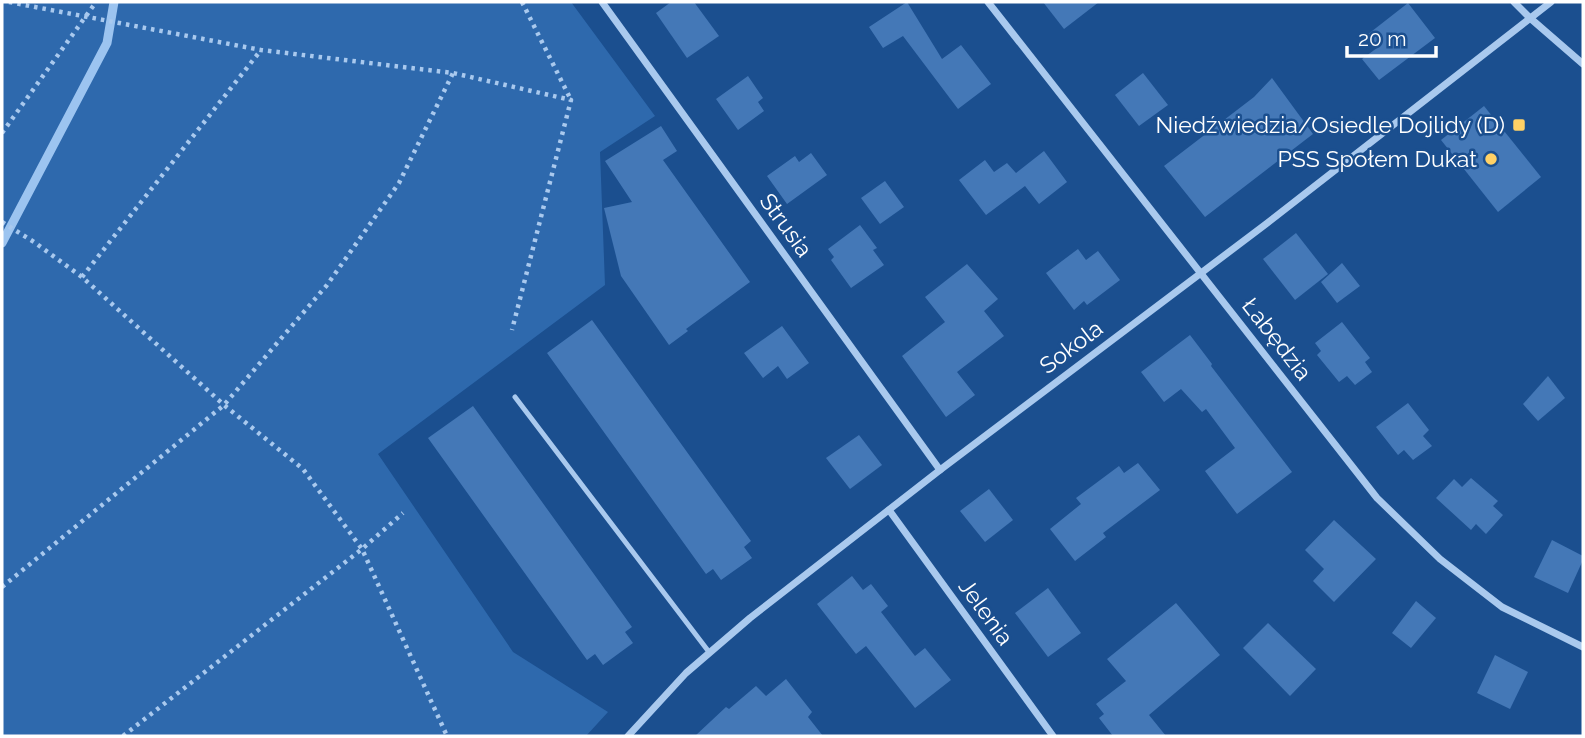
<svg xmlns="http://www.w3.org/2000/svg" width="1585" height="738" font-family="Raleway,sans-serif">
  <style>
    .green { fill: #2e69ad }
    .lines { fill: none; stroke-linecap: round; stroke-linejoin: round }
    .stream { stroke: #9cc4f0; stroke-width: 9 }
    .building { fill: #4478b7 }
    .path { stroke: #a9c9ee; stroke-width: 4.5; stroke-dasharray: 3.5 5; stroke-linecap: butt }
    .service { stroke: #a9c9ee; stroke-width: 5 }
    .minor { stroke: #a9c9ee; stroke-width: 7 }
    .poi-dot { fill: #ffd166; stroke: #1b4f8f; stroke-width: 2.5 }
    .labels { text-anchor: middle; stroke-width: 5; stroke-linejoin: round; paint-order: stroke }
    .poi-label { font-size: 23px; fill: #fff; stroke: #1b4f8f; text-anchor: end }
    .street-label { font-size: 23px; fill: #fff; stroke: #1b4f8f }
  </style>
  <rect width="100%" height="100%" fill="#1b4f8f"/>
  <polygon class="green" points="2,2 571,2 655,116 600,152 605,285 378,454 513,652 608,712 586,736 2,736"/>
  <g class="lines">
    <polyline class="stream" points="2,243 107,43 114,2"/>
  </g>
  <g class="building">
    <polygon points="671,2 694,2 719,36 687,58 656,13"/>
    <polygon points="907,2 942,59 961,45 991,84 958,109 903,36 883,48 869,27"/>
    <polygon points="1043,2 1099,2 1064,29"/>
    <polygon points="1408,3 1435,38 1379,80 1362,59 1377,48 1367,35"/>
    <polygon points="1143,73 1168,105 1139,126 1115,95"/>
    <polygon points="748,76 763,98 758,102 764,111 738,130 716,99"/>
    <polygon points="1272,78 1313,134 1205,217 1164,166 1254,97"/>
    <polygon points="1484,106 1541,177 1498,212 1441,140"/>
    <polygon points="661,126 677,151 663,160 750,282 686,329 688,331 669,345 621,276 604,208 632,202 605,161"/>
    <polygon points="1044,151 1067,182 1039,204 1025,186 986,215 959,180 985,160 994,172 1007,163 1016,173"/>
    <polygon points="811,153 827,175 787,204 767,176 795,156 799,162"/>
    <polygon points="885,181 904,207 880,224 861,198"/>
    <polygon points="860,225 877,248 873,250 884,265 851,288 831,260 834,257 828,249"/>
    <polygon points="1296,233 1328,274 1295,300 1263,259"/>
    <polygon points="1078,249 1086,260 1098,251 1120,280 1087,305 1084,301 1074,310 1046,273"/>
    <polygon points="1342,263 1360,286 1337,303 1321,282"/>
    <polygon points="967,264 998,299 984,311 1004,336 957,372 975,395 946,417 902,356 945,322 925,297"/>
    <polygon points="592,320 751,541 744,547 752,558 721,580 713,569 706,574 547,353"/>
    <polygon points="1342,322 1370,358 1365,362 1372,372 1355,385 1347,376 1339,382 1317,355 1321,351 1315,343"/>
    <polygon points="782,326 809,363 787,379 778,366 763,378 744,353"/>
    <polygon points="1190,335 1212,364 1211,366 1292,472 1237,514 1205,471 1235,448 1206,409 1202,412 1181,389 1164,402 1141,372"/>
    <polygon points="1548,376 1565,398 1538,421 1523,404"/>
    <polygon points="1408,403 1429,430 1423,436 1432,446 1413,460 1404,450 1398,455 1376,427"/>
    <polygon points="473,406 632,627 625,632 633,643 603,665 595,654 587,660 428,438"/>
    <polygon points="859,435 882,465 850,489 826,458"/>
    <polygon points="1138,463 1160,490 1103,533 1106,537 1075,561 1050,529 1081,504 1076,498 1119,466 1124,473"/>
    <polygon points="1471,478 1498,501 1493,506 1503,515 1486,534 1476,524 1471,530 1436,498 1454,479 1462,487"/>
    <polygon points="989,489 1013,520 985,542 960,511"/>
    <polygon points="1334,520 1376,559 1334,602 1313,581 1324,569 1305,550"/>
    <polygon points="1552,540 1583,556 1583,560 1568,593 1534,577"/>
    <polygon points="852,576 863,590 871,584 888,606 881,612 915,656 925,648 951,680 915,708 866,646 856,654 817,604"/>
    <polygon points="1048,588 1081,633 1048,657 1015,613"/>
    <polygon points="1416,601 1436,618 1411,648 1392,633"/>
    <polygon points="1176,603 1220,655 1149,715 1166,736 1113,736 1099,718 1104,714 1096,704 1126,681 1107,659"/>
    <polygon points="1268,623 1316,669 1290,696 1243,648"/>
    <polygon points="1495,655 1528,672 1510,709 1477,693"/>
    <polygon points="786,679 812,712 808,717 823,736 695,736 726,707 729,709 756,686 766,696"/>
  </g>
  <g class="lines">
    <g class="path">
      <polyline points="9,2 261,50 453,73 571,100 512,330"/>
      <polyline points="522,2 571,100"/>
      <polyline points="2,133 96,2"/>
      <polyline points="2,222 34,242 82,277 224,405 303,469 362,549 447,736"/>
      <polyline points="82,277 261,50"/>
      <polyline points="2,587 224,405 327,285 399,183 453,73"/>
      <polyline points="123,736 362,549 403,513"/>
    </g>
    <polyline class="service" points="515,397 709,652"/>
    <g class="minor">
      <polyline points="602,2 940,470"/>
      <polyline points="988,2 1377,498 1440,559 1502,607 1583,647"/>
      <polyline points="1514,2 1530,18 1583,64"/>
      <polyline points="889,510 1053,736"/>
      <polyline points="628,736 686,673 750,618 940,470 1266,224 1551,2"/>
    </g>
  </g>
  <g class="poi-dot">
    <rect x="1512" y="118" width="14" height="14" rx="3.5"/>
    <circle cx="1491" cy="159" r="7"/>
  </g>
  <g class="labels">
    <g class="poi-label">
      <text x="1505" y="133">Niedźwiedzia/Osiedle Dojlidy (D)</text>
      <text x="1477" y="167">PSS Społem Dukat</text>
    </g>
    <g class="street-label">
      <text transform="translate(786 225) rotate(54)" y="8">Strusia</text>
      <text transform="translate(1277 339) rotate(52)" y="8">Łabędzia</text>
      <text transform="translate(1071 347) rotate(-37)" y="8">Sokola</text>
      <text transform="translate(986 612) rotate(54)" y="8">Jelenia</text>
    </g>
  </g>
  <rect width="1585" height="738" fill="none" stroke="#ffffff" stroke-width="7"/>
  <path d="M1347 46v10h89v-10" fill="none" stroke="#ffffff" stroke-width="3.5"/>
  <text x="1358" y="46" font-size="21" fill="#ffffff" stroke="#1b4f8f" stroke-width="5" paint-order="stroke">20 m</text>
</svg>
